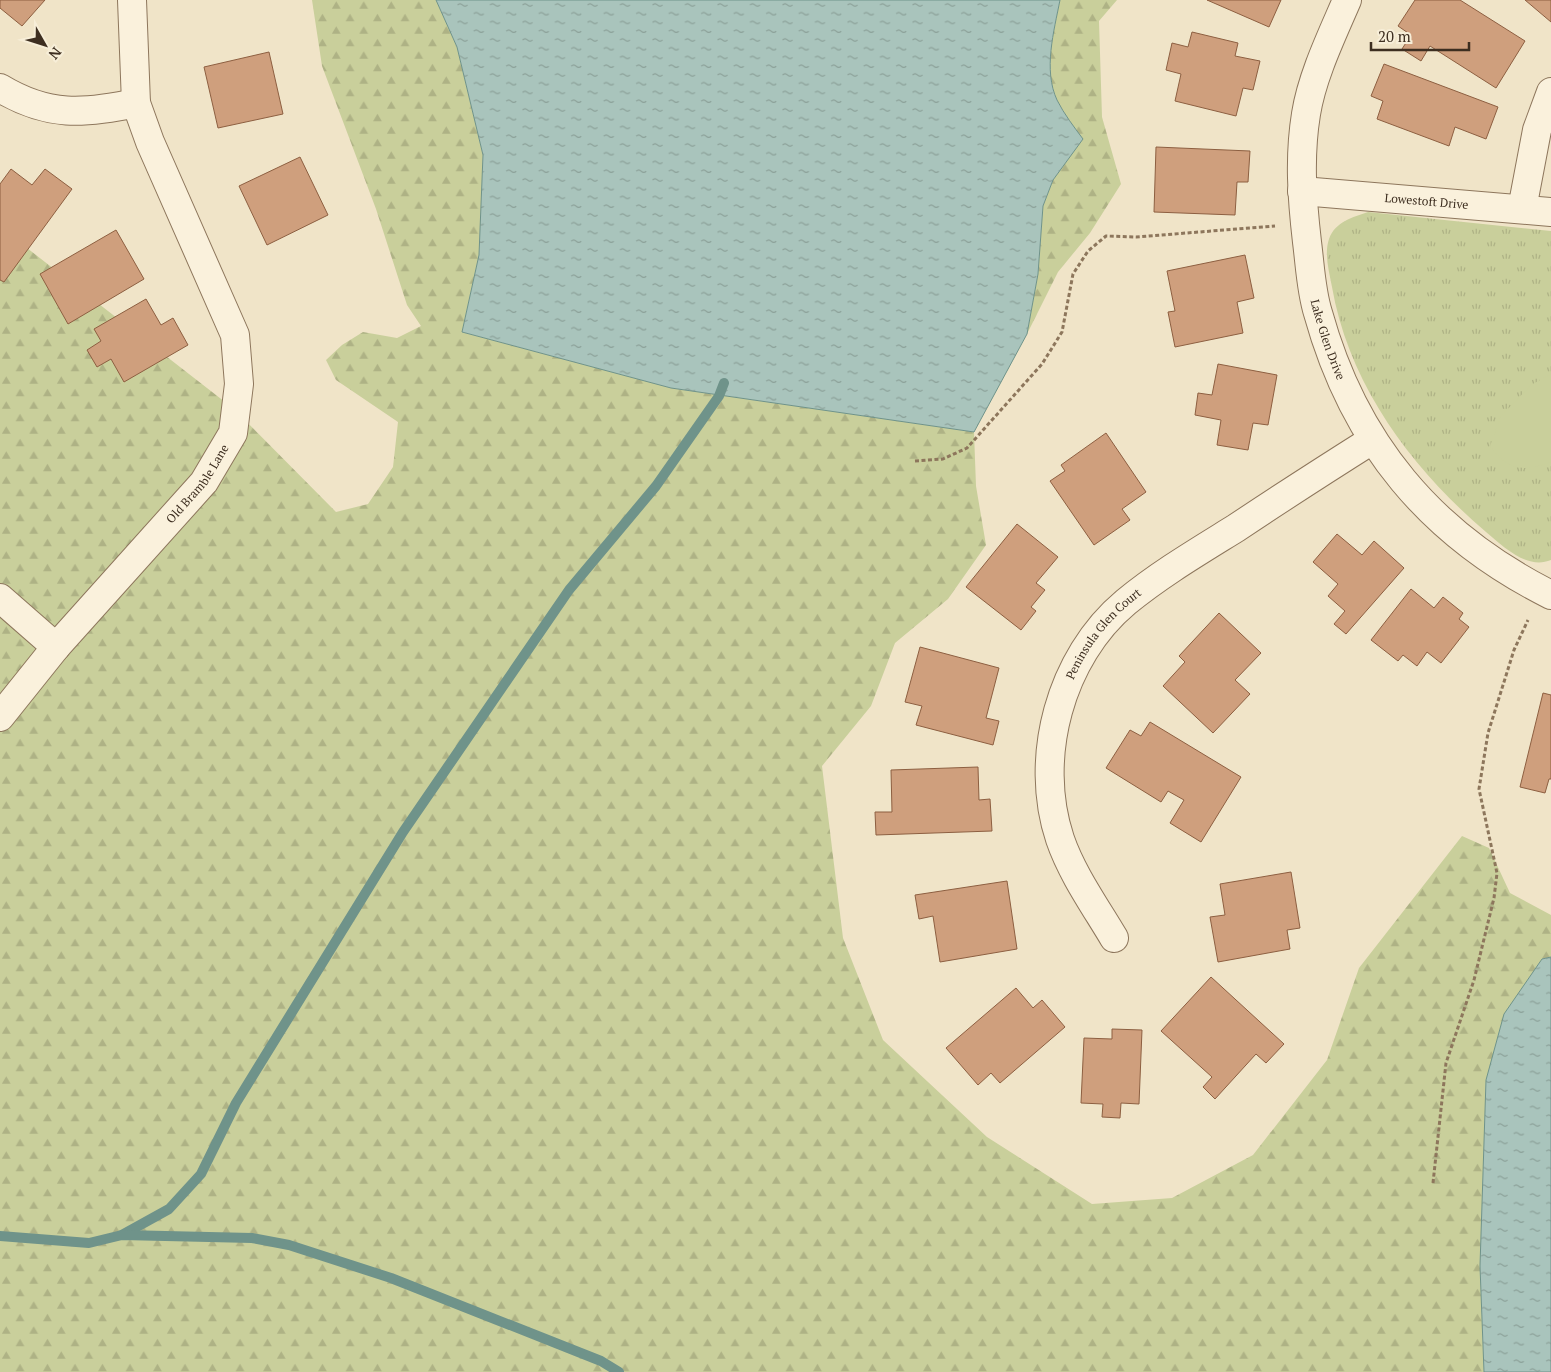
<svg xmlns="http://www.w3.org/2000/svg" width="1551" height="1372" font-family="'PT Serif',serif">
  <style>
    .grass { fill: url(#grass-tufts) }
    .forest { fill: url(#forest-firs) }
    .green { fill: #c9cf9b }
    .water { fill: url(#water-ripples); stroke: #6f938a }
    .lines { fill: none; stroke-linecap: round; stroke-linejoin: round }
    .stream { stroke: #6f938a; stroke-width: 10 }
    .building { fill: #cf9f7d; stroke: #8d5f41 }
    .minor-casing { stroke: #8d765c; stroke-width: 30 }
    .path { stroke: #8d765c; stroke-width: 3; stroke-dasharray: 4 2.5; stroke-linecap: butt }
    .minor { stroke: #faf1dc; stroke-width: 28 }
    .labels { text-anchor: middle; stroke-width: 4; stroke-linejoin: round; paint-order: stroke }
    .street-label { font-size: 12px; fill: #3d2e20; stroke: #f7eed8 }
  </style>
  <defs>
    <pattern id="grass-tufts" width="24" height="20" patternUnits="userSpaceOnUse" patternTransform="scale(1.25)"><rect width="24" height="20" fill="#c9cf9b"/><path d="M3 7l-1-3M5 7V3M7 7l1-3M15 17l-1-3M17 17v-4M19 17l1-3" fill="none" stroke="#aeb285"/></pattern>
    <pattern id="forest-firs" width="22" height="20" patternUnits="userSpaceOnUse" patternTransform="scale(1.25)"><rect width="22" height="20" fill="#c9cf9b"/><path d="M5 1l3.5 6h-7zM16 11l3.5 6h-7z" fill="#aeb285"/></pattern>
    <pattern id="water-ripples" width="26" height="14" patternUnits="userSpaceOnUse" patternTransform="scale(1.25)"><rect width="26" height="14" fill="#a9c4bc"/><path d="M2 4q2-2 4 0t4 0M15 11q2-2 4 0t4 0" fill="none" stroke="#8ba098"/></pattern>
  </defs>
  <rect width="100%" height="100%" fill="#f0e4c8"/>
  <path class="grass" d="M 1368,212 L 1551,231 L 1551,560 C 1527,570 1504,547 1486,532 C 1412,469 1349,385 1332,287 C 1329,271 1324,254 1329,239 C 1335,222 1353,217 1368,212 Z"/>
  <g class="forest">
    <polygon points="312,0 436,0 457,47 483,155 479,255 462,332 672,388 974,432 976,486 986,545 948,599 895,643 871,706 822,766 843,938 883,1040 987,1137 1092,1204 1172,1198 1253,1155 1327,1060 1359,968 1462,836 1489,848 1510,893 1551,915 1551,957 1542,959 1486,1080 1480,1266 1484,1372 0,1372 0,227 234,409 336,512 368,504 393,467 398,422 336,380 326,360 342,345 363,332 397,338 421,326 407,305 376,209 322,66"/>
    <path d="M 1060,0 L 1117,0 L 1099,21 L 1102,117 L 1121,184 L 1090,233 L 1058,272 L 1027,334 L 1038,274 L 1043,206 L 1053,180 L 1082,139 C 1074,127 1064,114 1057,100 C 1043,70 1054,31 1060,0 Z"/>
  </g>
  <path class="green" d="M 1551,374 L 1551,462 C 1523,472 1508,471 1490,446 L 1501,416 L 1531,385 Z"/>
  <g class="water">
    <path d="M 436,0 L 1060,0 C 1054,31 1043,70 1057,100 C 1064,114 1074,127 1083,139 L 1053,180 L 1043,206 L 1038,274 L 1027,334 L 974,432 L 671,388 L 462,332 L 479,255 L 483,155 L 457,47 Z"/>
    <polygon points="1551,957 1551,1372 1484,1372 1480,1266 1486,1080 1504,1014 1542,959"/>
  </g>
  <g class="lines">
    <g class="stream">
      <polyline points="122,1235 169,1209 201,1174 236,1103 403,832 569,590 656,486 719,396 724,383"/>
      <polyline points="0,1236 89,1243 122,1235 252,1238 289,1245 391,1278 601,1361 619,1372"/>
    </g>
  </g>
  <g class="building">
    <polygon points="0,0 45,0 22,26 0,8"/>
    <polygon points="1207,0 1281,0 1269,27"/>
    <polygon points="1415,0 1460,0 1525,41 1496,88 1430,46 1421,61 1402,49 1411,35 1398,26"/>
    <polygon points="1525,0 1551,0 1551,22"/>
    <polygon points="1192,32 1238,43 1235,56 1260,61 1253,90 1243,88 1236,116 1175,101 1181,74 1166,70 1172,43 1188,47"/>
    <polygon points="269,52 283,114 218,128 204,67"/>
    <polygon points="1384,64 1498,107 1486,139 1455,127 1449,146 1377,119 1383,101 1371,96"/>
    <polygon points="1156,147 1250,151 1248,182 1237,182 1235,215 1154,212"/>
    <polygon points="300,157 328,215 267,245 239,186"/>
    <polygon points="11,169 32,185 45,169 72,189 4,282 0,280 0,184"/>
    <polygon points="116,230 144,279 68,324 40,274"/>
    <polygon points="1245,255 1254,298 1237,302 1243,333 1175,347 1168,312 1175,311 1167,271"/>
    <polygon points="146,299 161,325 173,318 188,345 124,382 111,359 97,367 87,350 101,341 94,329"/>
    <polygon points="1218,364 1277,375 1268,425 1253,423 1248,450 1217,445 1221,420 1195,415 1198,393 1212,395"/>
    <polygon points="1106,433 1146,492 1122,509 1130,520 1094,545 1050,481 1065,471 1061,465"/>
    <polygon points="1017,524 1058,557 1036,583 1045,590 1031,607 1036,611 1021,630 966,587"/>
    <polygon points="1337,534 1362,555 1374,541 1404,568 1346,634 1334,624 1345,611 1328,596 1338,584 1313,562"/>
    <polygon points="1411,589 1434,608 1443,597 1463,613 1459,619 1469,627 1441,663 1427,652 1417,666 1403,655 1398,661 1371,640"/>
    <polygon points="1219,613 1261,653 1235,680 1250,694 1213,733 1163,686 1185,662 1179,656"/>
    <polygon points="920,647 999,668 986,718 999,721 993,745 916,725 922,706 905,702"/>
    <polygon points="1543,693 1551,695 1551,779 1549,779 1545,793 1520,787"/>
    <polygon points="1150,722 1241,777 1201,842 1170,823 1184,800 1168,791 1161,802 1106,768 1130,730 1141,736"/>
    <polygon points="978,767 979,800 990,799 992,831 876,835 875,812 892,812 891,770"/>
    <polygon points="1291,872 1300,928 1287,930 1290,949 1218,962 1210,917 1225,915 1220,884"/>
    <polygon points="1007,881 1017,949 940,962 933,916 919,919 915,895"/>
    <polygon points="1211,977 1284,1044 1266,1063 1256,1054 1215,1099 1203,1087 1212,1077 1161,1031"/>
    <polygon points="1016,988 1033,1008 1042,1000 1065,1027 1000,1083 991,1073 978,1085 946,1048"/>
    <polygon points="1112,1029 1142,1030 1139,1104 1121,1103 1120,1118 1102,1117 1103,1104 1081,1103 1084,1038 1112,1039"/>
  </g>
  <g class="lines">
    <defs>
      <g id="minor">
        <path id="s1" d="M 1347,0 C 1332,35 1312,76 1306,114 C 1299,157 1302,199 1307,242 C 1310,265 1311,291 1318,313 C 1354,443 1431,535 1551,595"/>
        <path d="M 0,88 C 48,117 84,114 136,103"/>
        <path id="s2" d="M 1302,191 L 1551,212"/>
        <polyline points="1522,209 1537,130 1551,92"/>
        <polyline points="0,598 56,647"/>
        <path id="s3" d="M 0,717 L 56,647 L 204,482 L 233,433 L 239,384 L 235,335 L 150,142 L 136,103 L 132,0"/>
        <path id="s4" d="M 1114,938 C 1095,906 1072,874 1060,839 C 1033,758 1060,657 1126,602 C 1160,574 1199,551 1236,528 C 1281,498 1326,469 1372,440"/>
      </g>
    </defs>
    <use href="#minor" class="minor-casing"/>
    <g class="path">
      <polyline points="915,461 943,459 967,448 1042,364 1062,332 1073,274 1088,251 1106,236 1136,237 1275,226"/>
      <polyline points="1433,1183 1446,1063 1474,980 1494,898 1497,873 1479,789 1488,733 1514,650 1528,620"/>
    </g>
    <use href="#minor" class="minor"/>
  </g>
  <g class="labels">
    <g class="street-label">
      <text dy="4" stroke="none"><textPath href="#s2" startOffset="125">Lowestoft Drive</textPath></text>
      <text dy="4" stroke="none"><textPath href="#s1" startOffset="350">Lake Glen Drive</textPath></text>
      <text dy="4" stroke="none"><textPath href="#s3" startOffset="306">Old Bramble Lane</textPath></text>
      <text dy="4" stroke="none"><textPath href="#s4" startOffset="334">Peninsula Glen Court</textPath></text>
    </g>
  </g>
  <g transform="translate(45 45) rotate(129)" stroke="#f7eed8" stroke-width="4" paint-order="stroke">
  <path d="M0-4L9 19L0 12L-9 19Z" fill="#3d2e20"/>
  <text y="-8" font-size="14" font-weight="bold" text-anchor="middle" fill="#3d2e20">N</text>
  </g>
  <path d="M1371 42v8h98v-8" fill="none" stroke="#3d2e20" stroke-width="2.5"/>
  <text x="1378" y="42" font-size="15" fill="#3d2e20" stroke="#f7eed8" stroke-width="4" paint-order="stroke">20 m</text>
</svg>
